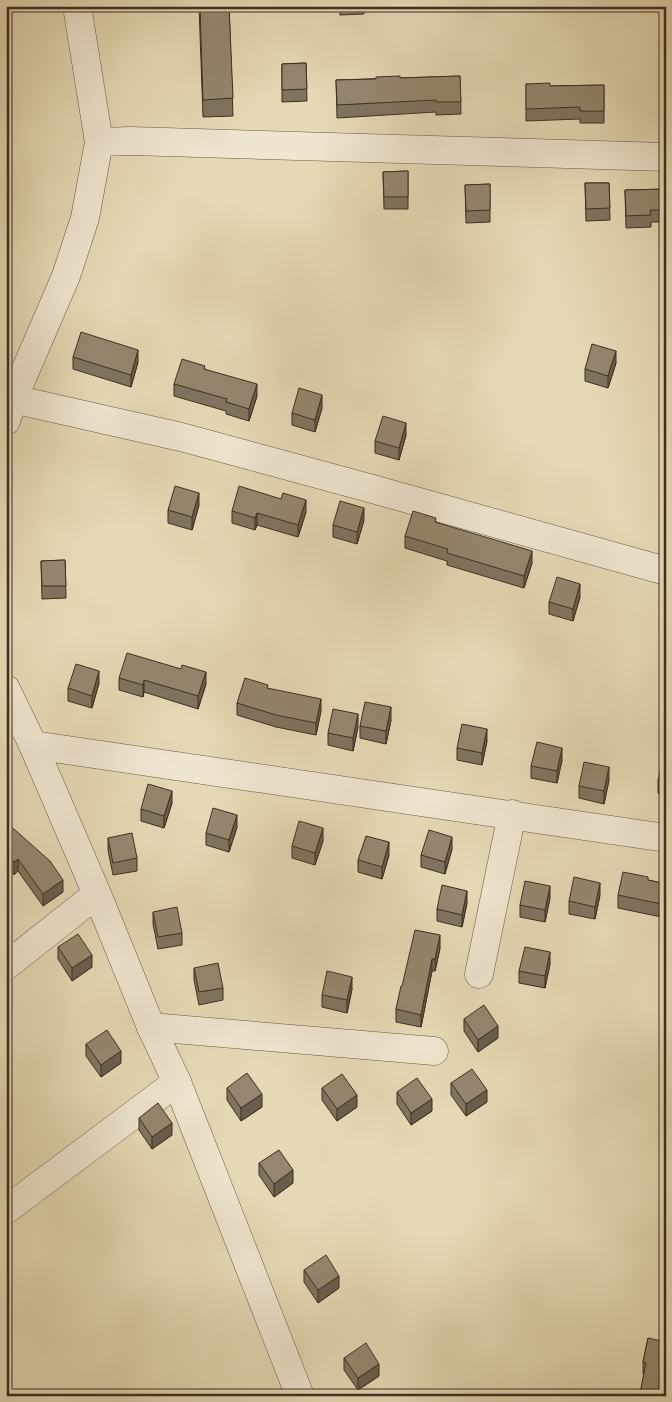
<svg xmlns="http://www.w3.org/2000/svg" width="672" height="1402" font-family="Cardo,serif">
  <style>
    .lines { fill: none; stroke-linecap: round; stroke-linejoin: round }
    .minor-casing { stroke: #665a47; stroke-width: 29 }
    .minor { stroke: #eee6cf; stroke-width: 28 }
    .wall { fill: #7f745f; stroke: #3c2f22 }
    .shaded-wall { fill: #685e4d; stroke: #3c2f22 }
    .building { fill: #94876e; stroke: #3c2f22 }
  </style>
  <rect width="100%" height="100%" fill="#e5d9b5"/>
  <filter id="stains"><feTurbulence type="fractalNoise" baseFrequency=".004" numOctaves="4"/><feColorMatrix values="0 0 0 0 .2 0 0 0 0 .09 0 0 0 0 .02 0 0 0 .5 -.17"/></filter>
  <radialGradient id="worn" r=".72"><stop offset=".6" stop-color="#630" stop-opacity="0"/><stop offset="1" stop-color="#630" stop-opacity=".3"/></radialGradient>
  <g class="lines">
    <defs>
      <g id="minor">
        <polyline points="99,142 131,141 666,157"/>
        <polyline points="13,399 181,437 369,488 666,571"/>
        <polyline points="6,421 13,399 66,276 85,218 99,142 77,6"/>
        <polyline points="6,689 33,745 97,894 151,1027 177,1082 300,1396"/>
        <polyline points="33,745 666,838"/>
        <polyline points="6,966 97,894"/>
        <polyline points="479,974 512,814"/>
        <polyline points="151,1027 434,1051"/>
        <polyline points="6,1210 177,1082"/>
      </g>
    </defs>
    <use href="#minor" class="minor-casing"/>
    <use href="#minor" class="minor"/>
  </g>
  <g class="wall">
    <polygon points="199,6 229,6 233,116 203,117"/>
    <polygon points="339,6 364,6 364,14 340,15"/>
    <polygon points="306,63 307,101 282,102 282,64"/>
    <polygon points="460,76 461,114 436,115 436,112 337,118 336,80"/>
    <polygon points="526,84 550,86 604,85 604,123 580,123 580,119 526,121"/>
    <polygon points="408,171 408,209 384,209 383,172"/>
    <polygon points="585,183 609,183 610,220 586,221"/>
    <polygon points="490,184 490,222 466,223 465,185"/>
    <polygon points="666,189 666,222 651,222 651,227 626,228 625,190"/>
    <polygon points="73,357 138,362 131,387 73,369"/>
    <polygon points="616,363 608,388 585,381 585,369"/>
    <polygon points="205,369 257,396 249,421 226,414 226,411 174,396 174,384"/>
    <polygon points="322,408 315,432 292,425 292,413"/>
    <polygon points="406,435 399,460 375,453 375,441"/>
    <polygon points="281,499 306,512 298,537 257,525 255,530 232,523 232,511"/>
    <polygon points="199,505 192,530 168,523 168,510"/>
    <polygon points="364,520 357,544 333,537 333,525"/>
    <polygon points="436,522 532,563 524,588 447,565 447,561 405,548 405,536"/>
    <polygon points="65,560 66,598 42,599 41,561"/>
    <polygon points="580,597 573,621 549,614 549,602"/>
    <polygon points="119,678 206,684 198,709 144,692 143,697 119,690"/>
    <polygon points="99,683 92,708 68,701 68,688"/>
    <polygon points="237,703 321,711 316,735 276,727 237,715"/>
    <polygon points="391,720 386,744 360,738 360,726"/>
    <polygon points="358,727 353,751 328,745 328,733"/>
    <polygon points="487,741 482,765 457,760 457,748"/>
    <polygon points="666,758 666,795 658,793 658,781"/>
    <polygon points="562,760 557,783 531,778 531,766"/>
    <polygon points="609,780 604,804 579,798 579,786"/>
    <polygon points="172,803 164,828 141,821 141,809"/>
    <polygon points="6,822 63,892 43,906 18,871 14,875 6,867"/>
    <polygon points="237,827 229,852 206,845 206,833"/>
    <polygon points="108,838 137,858 137,871 113,875 108,850"/>
    <polygon points="323,841 315,865 292,858 292,846"/>
    <polygon points="452,849 445,874 421,867 421,855"/>
    <polygon points="389,855 382,879 358,872 358,860"/>
    <polygon points="648,880 666,884 666,918 618,908 618,895"/>
    <polygon points="600,895 595,919 569,914 569,901"/>
    <polygon points="550,898 545,922 520,917 520,905"/>
    <polygon points="467,903 462,927 437,921 437,909"/>
    <polygon points="153,912 182,933 182,945 158,949 153,924"/>
    <polygon points="58,947 92,967 72,981 58,959"/>
    <polygon points="440,948 435,971 432,971 421,1027 396,1022 396,1009 402,986"/>
    <polygon points="550,964 545,988 519,983 519,971"/>
    <polygon points="194,968 223,988 223,1000 199,1005 194,980"/>
    <polygon points="352,989 347,1013 322,1007 322,995"/>
    <polygon points="464,1019 498,1038 478,1052 464,1031"/>
    <polygon points="86,1044 121,1063 101,1077 86,1056"/>
    <polygon points="451,1083 487,1102 466,1116 451,1095"/>
    <polygon points="227,1088 262,1107 241,1121 227,1100"/>
    <polygon points="322,1088 357,1107 337,1121 322,1100"/>
    <polygon points="397,1092 432,1111 411,1125 397,1104"/>
    <polygon points="139,1118 172,1135 152,1149 139,1130"/>
    <polygon points="259,1163 293,1183 274,1197 259,1175"/>
    <polygon points="666,1233 666,1292 661,1291 661,1279 666,1257 663,1257 663,1245"/>
    <polygon points="304,1270 339,1288 318,1303 304,1282"/>
    <polygon points="648,1338 666,1396 640,1396 644,1374 643,1374 643,1362"/>
    <polygon points="344,1358 379,1376 358,1390 344,1370"/>
  </g>
  <g class="shaded-wall">
    <polygon points="138,350 138,362 131,387 131,375"/>
    <polygon points="616,351 616,363 608,388 608,376"/>
    <polygon points="257,384 257,396 249,421 249,409"/>
    <polygon points="322,395 322,408 315,432 315,420"/>
    <polygon points="406,423 406,435 399,460 399,448"/>
    <polygon points="199,493 199,505 192,530 192,517"/>
    <polygon points="306,500 306,512 298,537 298,525"/>
    <polygon points="364,508 364,520 357,544 357,532"/>
    <polygon points="257,513 257,525 255,530 255,518"/>
    <polygon points="532,551 532,563 524,588 524,576"/>
    <polygon points="580,584 580,597 573,621 573,609"/>
    <polygon points="99,671 99,683 92,708 92,696"/>
    <polygon points="206,672 206,684 198,709 198,696"/>
    <polygon points="144,680 144,692 143,697 143,685"/>
    <polygon points="321,699 321,711 316,735 316,723"/>
    <polygon points="391,707 391,720 386,744 386,731"/>
    <polygon points="358,714 358,727 353,751 353,738"/>
    <polygon points="487,729 487,741 482,765 482,753"/>
    <polygon points="562,748 562,760 557,783 557,771"/>
    <polygon points="609,767 609,780 604,804 604,791"/>
    <polygon points="172,791 172,803 164,828 164,816"/>
    <polygon points="237,815 237,827 229,852 229,840"/>
    <polygon points="323,828 323,841 315,865 315,853"/>
    <polygon points="452,837 452,849 445,874 445,862"/>
    <polygon points="389,842 389,855 382,879 382,867"/>
    <polygon points="18,859 18,871 14,875 14,862"/>
    <polygon points="63,880 63,892 43,906 43,894"/>
    <polygon points="600,883 600,895 595,919 595,907"/>
    <polygon points="550,886 550,898 545,922 545,910"/>
    <polygon points="467,891 467,903 462,927 462,915"/>
    <polygon points="440,935 440,948 435,971 435,959"/>
    <polygon points="550,952 550,964 545,988 545,976"/>
    <polygon points="92,955 92,967 72,981 72,968"/>
    <polygon points="432,959 432,971 421,1027 421,1015"/>
    <polygon points="352,977 352,989 347,1013 347,1000"/>
    <polygon points="498,1026 498,1038 478,1052 478,1040"/>
    <polygon points="121,1051 121,1063 101,1077 101,1065"/>
    <polygon points="487,1090 487,1102 466,1116 466,1104"/>
    <polygon points="262,1094 262,1107 241,1121 241,1108"/>
    <polygon points="357,1095 357,1107 337,1121 337,1109"/>
    <polygon points="432,1099 432,1111 411,1125 411,1113"/>
    <polygon points="172,1123 172,1135 152,1149 152,1137"/>
    <polygon points="293,1170 293,1183 274,1197 274,1184"/>
    <polygon points="339,1276 339,1288 318,1303 318,1290"/>
    <polygon points="379,1364 379,1376 358,1390 358,1378"/>
  </g>
  <g class="building">
    <polygon points="200,6 229,6 233,98 203,100"/>
    <polygon points="306,63 307,89 282,90 282,64"/>
    <polygon points="400,76 400,78 460,76 461,102 436,102 436,100 337,105 336,80 376,79 376,77"/>
    <polygon points="550,83 550,86 604,85 604,111 580,111 580,107 526,109 526,84"/>
    <polygon points="408,171 408,197 384,197 383,172"/>
    <polygon points="585,183 609,183 610,208 586,209"/>
    <polygon points="490,184 490,210 466,211 465,185"/>
    <polygon points="666,189 666,210 650,210 651,215 626,216 625,190"/>
    <polygon points="81,332 138,350 131,375 73,357"/>
    <polygon points="592,344 616,351 608,376 585,369"/>
    <polygon points="182,359 205,366 204,369 257,384 249,409 226,402 227,399 174,384"/>
    <polygon points="299,388 322,395 315,420 292,413"/>
    <polygon points="383,416 406,423 399,448 375,441"/>
    <polygon points="175,486 199,493 192,517 168,510"/>
    <polygon points="239,486 281,499 283,493 306,500 298,525 257,513 255,518 232,511"/>
    <polygon points="340,501 364,508 357,532 333,525"/>
    <polygon points="413,511 436,518 435,522 532,551 524,576 447,553 448,549 405,536"/>
    <polygon points="65,560 66,586 42,586 41,561"/>
    <polygon points="557,577 580,584 573,609 549,602"/>
    <polygon points="127,653 181,669 182,665 206,672 198,696 144,680 143,685 119,678"/>
    <polygon points="76,664 99,671 92,696 68,688"/>
    <polygon points="245,678 268,685 267,688 321,699 316,723 276,715 237,703"/>
    <polygon points="365,702 391,707 386,731 360,726"/>
    <polygon points="333,709 358,714 353,738 328,733"/>
    <polygon points="462,724 487,729 482,753 457,748"/>
    <polygon points="537,742 562,748 557,771 531,766"/>
    <polygon points="663,757 666,758 666,783 658,781"/>
    <polygon points="584,762 609,767 604,791 579,786"/>
    <polygon points="148,784 172,791 164,816 141,809"/>
    <polygon points="213,808 237,815 229,840 206,833"/>
    <polygon points="299,821 323,828 315,853 292,846"/>
    <polygon points="6,822 50,861 63,880 43,894 18,859 14,862 6,855"/>
    <polygon points="429,830 452,837 445,862 421,855"/>
    <polygon points="132,833 137,858 113,863 108,838"/>
    <polygon points="366,836 389,842 382,867 358,860"/>
    <polygon points="623,872 648,877 648,880 666,884 666,905 618,895"/>
    <polygon points="574,877 600,883 595,907 569,901"/>
    <polygon points="525,881 550,886 545,910 520,905"/>
    <polygon points="442,885 467,891 462,915 437,909"/>
    <polygon points="177,907 182,933 158,937 153,912"/>
    <polygon points="415,930 440,935 435,959 432,959 421,1015 396,1009 401,986 402,986"/>
    <polygon points="78,934 92,955 72,968 58,947"/>
    <polygon points="525,947 550,952 545,976 519,971"/>
    <polygon points="218,963 223,988 199,992 194,968"/>
    <polygon points="327,971 352,977 347,1000 322,995"/>
    <polygon points="484,1005 498,1026 478,1040 464,1019"/>
    <polygon points="107,1030 121,1051 101,1065 86,1044"/>
    <polygon points="472,1069 487,1090 466,1104 451,1083"/>
    <polygon points="247,1073 262,1094 241,1108 227,1088"/>
    <polygon points="342,1074 357,1095 337,1109 322,1088"/>
    <polygon points="417,1078 432,1099 411,1113 397,1092"/>
    <polygon points="158,1103 172,1123 152,1137 139,1118"/>
    <polygon points="279,1150 293,1170 274,1184 259,1163"/>
    <polygon points="666,1233 666,1245 663,1245"/>
    <polygon points="326,1255 339,1276 318,1290 304,1270"/>
    <polygon points="666,1257 666,1280 661,1279"/>
    <polygon points="648,1338 666,1342 666,1396 643,1396 644,1394 640,1393 646,1363 643,1362"/>
    <polygon points="366,1343 379,1364 358,1378 344,1358"/>
  </g>
  <rect width="672" height="1402" fill="none" stroke="#e5d9b5" stroke-width="25"/>
  <rect x="8" y="8" width="657" height="1387" fill="none" stroke="#3c2f22" stroke-width="2.5"/>
  <rect x="12" y="12" width="647" height="1377" fill="none" stroke="#3c2f22"/>
  <rect width="100%" height="100%" filter="url(#stains)"/>
  <rect width="100%" height="100%" fill="url(#worn)"/>
</svg>
